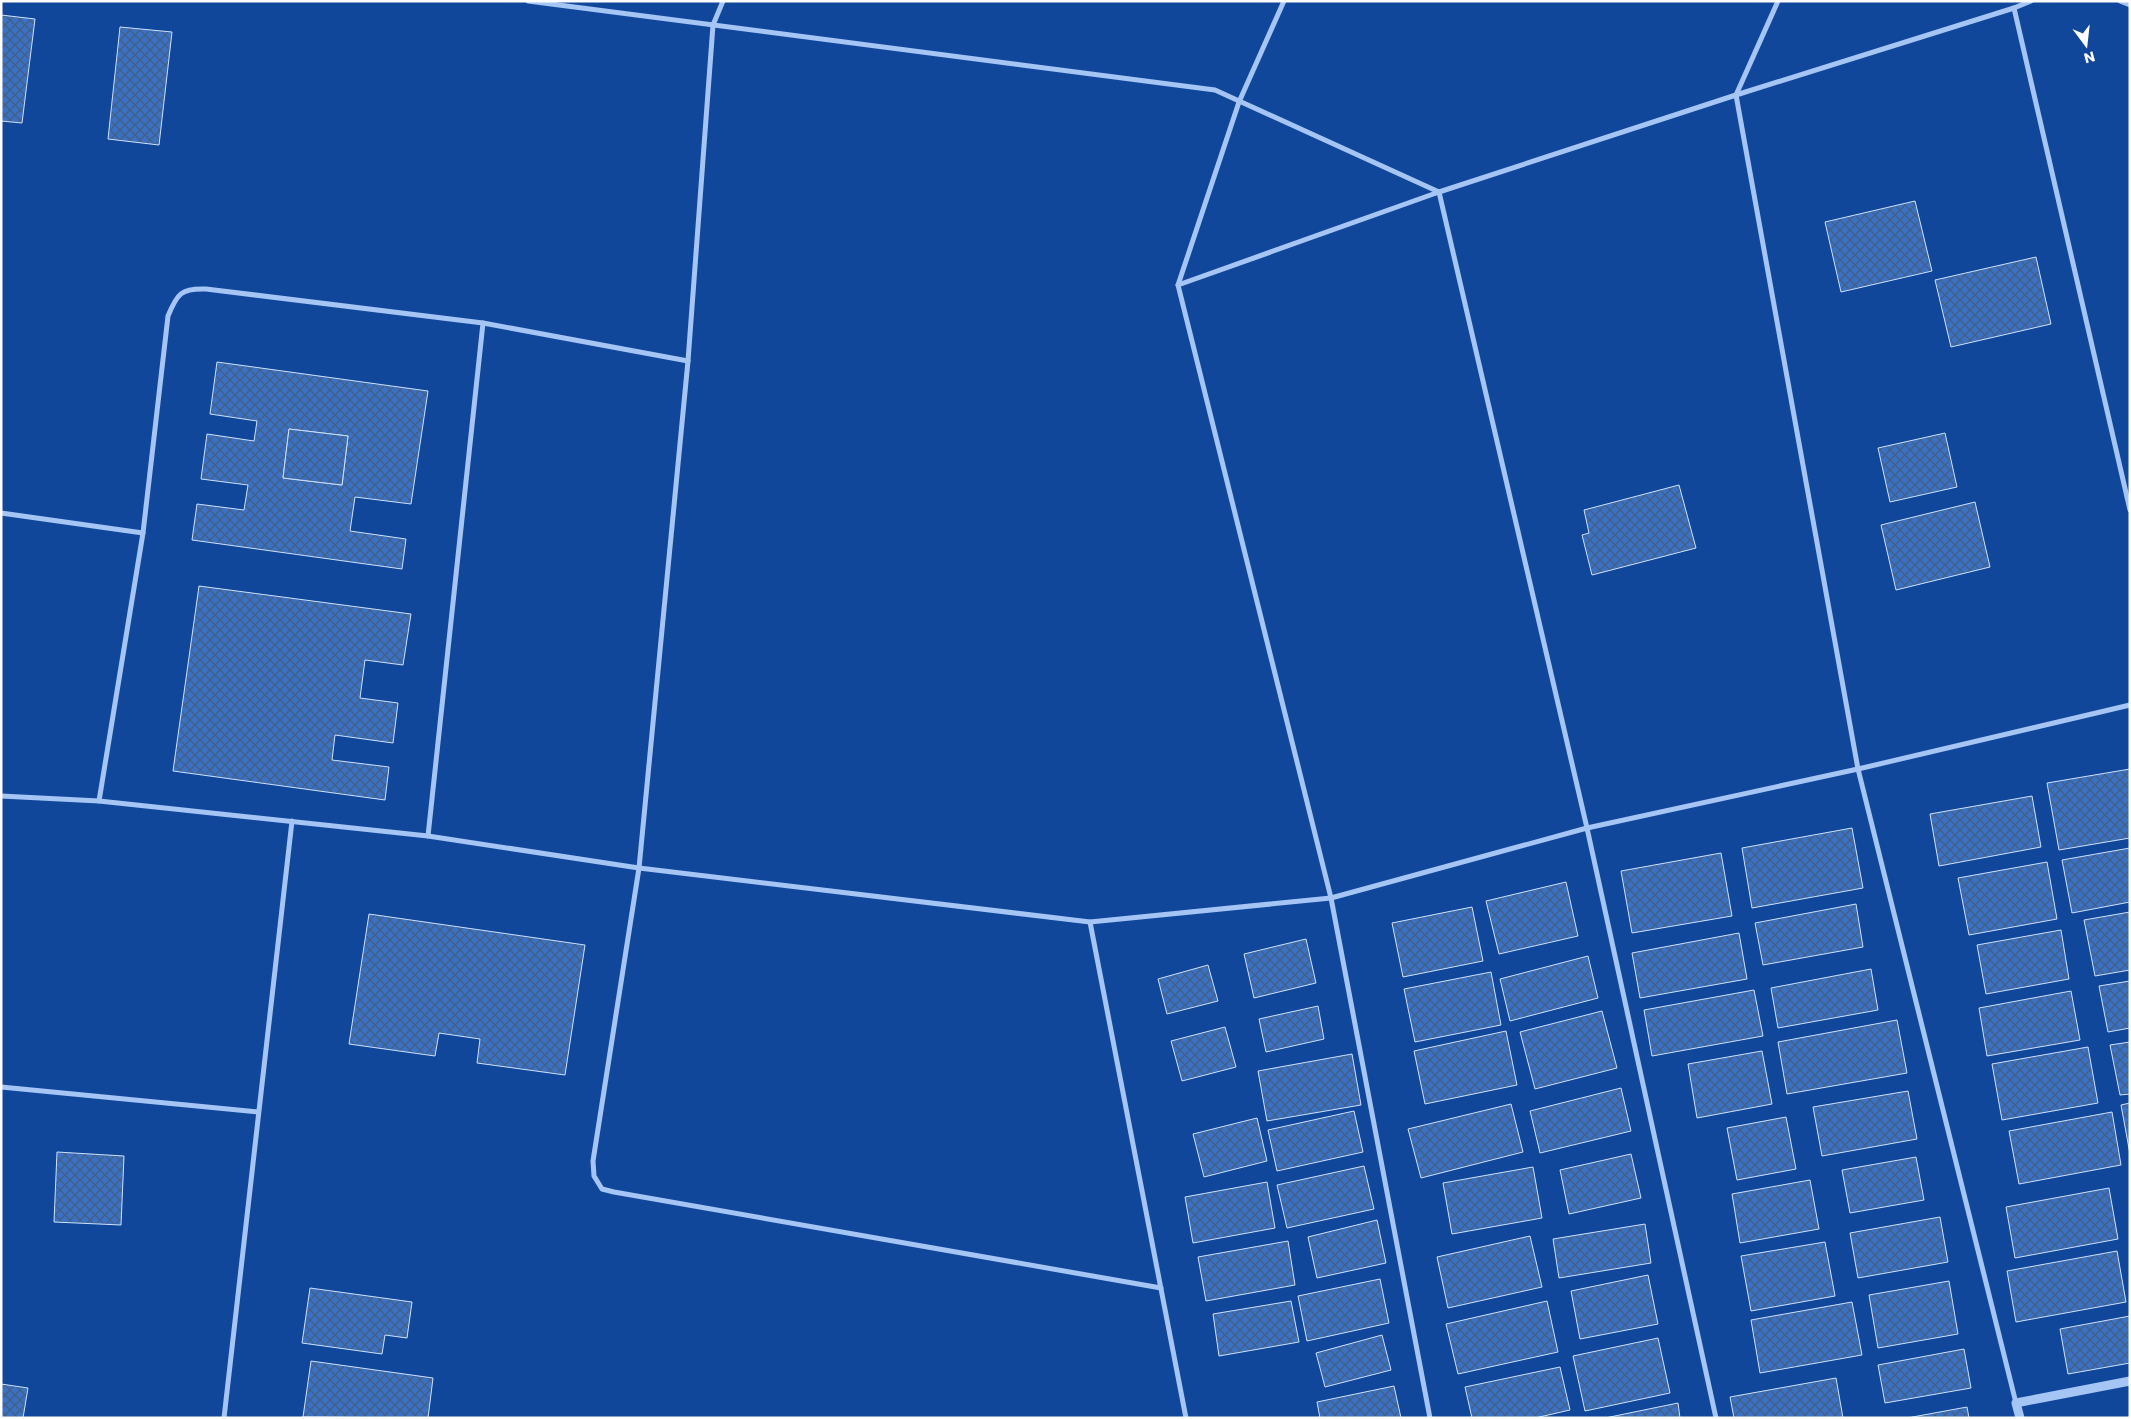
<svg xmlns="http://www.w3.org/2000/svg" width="2131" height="1419" font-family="Poppins,sans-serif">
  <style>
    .building { fill: url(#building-cross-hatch); stroke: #cde1fe; fill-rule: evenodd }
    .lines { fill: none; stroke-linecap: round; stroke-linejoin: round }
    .minor { stroke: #a5c5f4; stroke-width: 5 }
    .tertiary { stroke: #a5c5f4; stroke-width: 9 }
  </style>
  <defs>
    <pattern id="building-cross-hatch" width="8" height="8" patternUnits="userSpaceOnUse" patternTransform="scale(1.25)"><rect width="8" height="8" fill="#3a71c2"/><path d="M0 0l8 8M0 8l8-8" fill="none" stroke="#435e87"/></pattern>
  </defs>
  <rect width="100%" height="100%" fill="#11479b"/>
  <g class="building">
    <polygon points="1,15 35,19 22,123 1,121"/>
    <polygon points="120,27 172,32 159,145 108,139"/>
    <polygon points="1915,201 1932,271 1841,292 1825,222"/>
    <polygon points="2036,257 2051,324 1951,347 1935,280"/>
    <path d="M 217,362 L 428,391 L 411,504 L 355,497 L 350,531 L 406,539 L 402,569 L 192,540 L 197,504 L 244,510 L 248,485 L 201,479 L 207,434 L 254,441 L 257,421 L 210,414 ZM 289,429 L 348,436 L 342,485 L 283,478 Z"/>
    <polygon points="289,429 348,436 342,485 283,478"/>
    <polygon points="1945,433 1957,487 1890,502 1878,448"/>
    <polygon points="1679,485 1696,548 1592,575 1582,535 1589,533 1584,510"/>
    <polygon points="1975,502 1990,567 1896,590 1881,525"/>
    <polygon points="199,586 411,614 403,665 365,660 360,698 398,703 393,743 335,735 332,760 389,767 385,800 173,771"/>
    <polygon points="2130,769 2130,838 2059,850 2047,783"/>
    <polygon points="2032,796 2041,847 1939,866 1930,814"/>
    <polygon points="1852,828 1863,888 1752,908 1742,848"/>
    <polygon points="2130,848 2130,902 2072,913 2062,860"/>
    <polygon points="1721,853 1732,916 1632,933 1621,871"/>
    <polygon points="2047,862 2057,919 1969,935 1958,878"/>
    <polygon points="1566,882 1578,936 1499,954 1486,901"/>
    <polygon points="1856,904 1863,947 1763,965 1755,923"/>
    <polygon points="1472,907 1483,961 1403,977 1392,923"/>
    <polygon points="2130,912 2130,970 2095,976 2084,920"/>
    <polygon points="369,914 585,945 565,1075 477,1063 480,1039 439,1033 435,1056 349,1044"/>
    <polygon points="2061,930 2069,979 1986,994 1977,945"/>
    <polygon points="1739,933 1747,979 1640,998 1632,953"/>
    <polygon points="1306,939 1316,983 1254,998 1244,954"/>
    <polygon points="1588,956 1598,998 1510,1021 1500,979"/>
    <polygon points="1208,965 1218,1001 1167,1014 1158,979"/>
    <polygon points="1871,969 1878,1010 1778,1028 1771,988"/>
    <polygon points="1491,972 1501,1025 1415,1042 1404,989"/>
    <polygon points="2130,981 2130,1028 2108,1032 2099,986"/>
    <polygon points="1754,990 1763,1036 1652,1056 1644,1010"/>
    <polygon points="2071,991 2080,1040 1987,1056 1979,1008"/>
    <polygon points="1318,1006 1324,1039 1266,1052 1259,1019"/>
    <polygon points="1602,1011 1617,1068 1535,1089 1520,1032"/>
    <polygon points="1897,1020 1907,1073 1787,1094 1778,1042"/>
    <polygon points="1225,1027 1236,1067 1182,1081 1171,1041"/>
    <polygon points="1506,1031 1517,1085 1425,1104 1414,1051"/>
    <polygon points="2130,1042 2130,1094 2120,1095 2110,1045"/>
    <polygon points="2088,1047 2098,1103 2002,1120 1992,1064"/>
    <polygon points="1762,1051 1772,1104 1697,1118 1688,1064"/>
    <polygon points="1352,1054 1361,1105 1267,1121 1258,1071"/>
    <polygon points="1621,1088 1631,1131 1540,1153 1530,1111"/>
    <polygon points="1908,1091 1917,1139 1822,1156 1813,1107"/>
    <polygon points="2130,1103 2130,1154 2121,1105"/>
    <polygon points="1511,1104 1523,1152 1421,1178 1408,1129"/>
    <polygon points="1354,1111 1363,1152 1277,1171 1268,1130"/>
    <polygon points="2112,1112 2121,1165 2019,1184 2009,1131"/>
    <polygon points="1786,1117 1796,1169 1737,1180 1727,1128"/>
    <polygon points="1257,1118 1267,1161 1204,1177 1193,1134"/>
    <polygon points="57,1152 124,1156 121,1225 54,1222"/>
    <polygon points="1631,1154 1641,1198 1569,1214 1560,1170"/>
    <polygon points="1916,1157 1924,1200 1850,1213 1842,1170"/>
    <polygon points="1364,1166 1374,1209 1287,1228 1277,1185"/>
    <polygon points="1533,1167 1542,1218 1452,1234 1443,1183"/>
    <polygon points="1810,1180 1819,1229 1740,1243 1732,1194"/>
    <polygon points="1267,1182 1275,1228 1193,1243 1185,1197"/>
    <polygon points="2109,1188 2118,1239 2015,1258 2006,1207"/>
    <polygon points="1940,1217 1948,1262 1858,1278 1850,1233"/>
    <polygon points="1377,1220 1386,1263 1317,1278 1308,1237"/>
    <polygon points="1645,1224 1651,1263 1559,1278 1553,1239"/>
    <polygon points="1530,1236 1542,1287 1448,1308 1437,1257"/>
    <polygon points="1288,1241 1295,1285 1206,1301 1198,1257"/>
    <polygon points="1825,1242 1835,1296 1751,1311 1741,1256"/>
    <polygon points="2117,1251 2126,1302 2016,1322 2007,1271"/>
    <polygon points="1648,1275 1658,1324 1580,1339 1571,1291"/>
    <polygon points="1380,1279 1389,1323 1307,1341 1298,1296"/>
    <polygon points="1949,1281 1958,1334 1878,1348 1869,1295"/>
    <polygon points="310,1288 412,1302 407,1338 385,1335 382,1354 302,1343"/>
    <polygon points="1291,1301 1299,1342 1219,1356 1213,1314"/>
    <polygon points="1547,1301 1558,1352 1458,1374 1446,1324"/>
    <polygon points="1852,1302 1862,1355 1760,1373 1751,1320"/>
    <polygon points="2130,1316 2130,1363 2068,1374 2060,1329"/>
    <polygon points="1382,1335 1391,1370 1325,1387 1316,1353"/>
    <polygon points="1658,1338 1670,1393 1585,1411 1573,1356"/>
    <polygon points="1964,1349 1971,1388 1885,1403 1878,1365"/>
    <polygon points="311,1361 433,1378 428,1418 303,1417"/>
    <polygon points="1560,1367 1570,1410 1535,1418 1472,1418 1465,1387"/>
    <polygon points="1836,1378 1843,1418 1734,1418 1730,1397"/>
    <polygon points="1,1384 28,1388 23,1418 1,1418"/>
    <polygon points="1394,1386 1401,1418 1320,1418 1317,1402"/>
    <polygon points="1678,1403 1680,1418 1605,1418"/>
    <polygon points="1967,1407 1969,1418 1907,1418"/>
  </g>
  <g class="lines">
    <g class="minor">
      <polyline points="528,1 1215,90 1439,192 1736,95 2014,8 2031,1"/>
      <polyline points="723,1 713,25 688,361 639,868 593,1161 594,1176 602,1189 614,1192 1161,1288"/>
      <polyline points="1284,1 1239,102 1178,285 1331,898 1430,1418"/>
      <polyline points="1778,1 1736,95 1858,769 2016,1403"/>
      <polyline points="2120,1 2130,5"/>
      <polyline points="2014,8 2130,510"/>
      <polyline points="1178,285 1439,192 1587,828 1716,1418"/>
      <polyline points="1,513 143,533"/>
      <polyline points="1,796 99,801 428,836 639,868 1090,922 1331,898 1587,828 1858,769 2130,705"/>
      <path d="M 99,801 L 143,533 L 168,316 C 177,294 181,288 206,289 L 483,323 L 688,361"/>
      <polyline points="428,836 483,323"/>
      <polyline points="1090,922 1186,1418"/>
      <polyline points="1,1087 258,1112"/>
      <polyline points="224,1418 292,821"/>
    </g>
    <polyline class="tertiary" points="2020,1418 2016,1403 2130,1381"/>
  </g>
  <rect width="2131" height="1419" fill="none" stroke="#ffffff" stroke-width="5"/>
  <g transform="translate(2086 45) rotate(165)" stroke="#11479b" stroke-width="4" paint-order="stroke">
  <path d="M0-4L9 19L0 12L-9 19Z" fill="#ffffff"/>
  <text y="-8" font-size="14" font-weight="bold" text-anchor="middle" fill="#ffffff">N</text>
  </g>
</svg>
